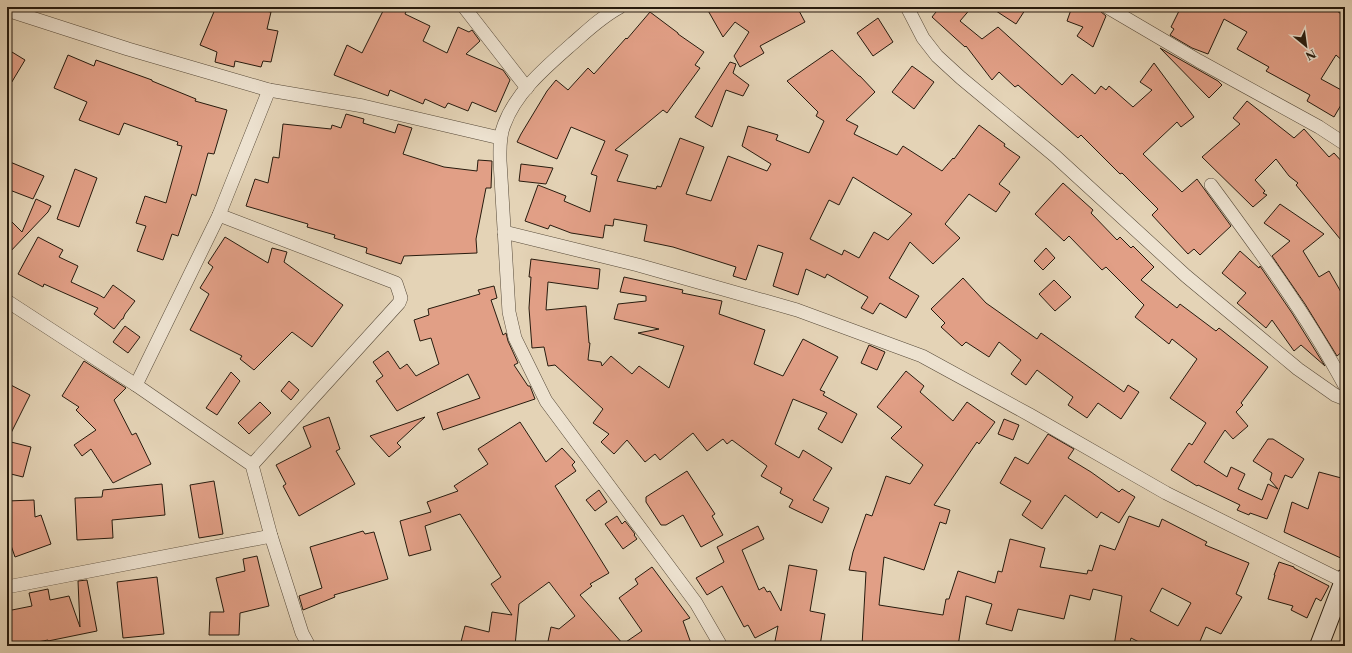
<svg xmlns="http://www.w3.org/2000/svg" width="1352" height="653" font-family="'Libre Caslon Text',serif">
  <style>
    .building { fill: #e19f86; stroke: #271b0e; fill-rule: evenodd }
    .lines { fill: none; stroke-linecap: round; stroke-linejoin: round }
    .minor-casing { stroke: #564938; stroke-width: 14 }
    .secondary-casing { stroke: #271b0e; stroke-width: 20 }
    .minor { stroke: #ede2d0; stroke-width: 13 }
    .secondary { stroke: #ede2d0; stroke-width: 18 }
  </style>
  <rect width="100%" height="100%" fill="#e4d3b6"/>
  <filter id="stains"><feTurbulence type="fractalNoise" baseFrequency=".005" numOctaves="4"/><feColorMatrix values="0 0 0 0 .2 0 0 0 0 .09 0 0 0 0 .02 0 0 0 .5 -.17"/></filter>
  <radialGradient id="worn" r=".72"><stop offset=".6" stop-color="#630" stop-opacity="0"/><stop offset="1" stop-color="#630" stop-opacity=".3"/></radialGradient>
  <g class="building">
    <polygon points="216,7 243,7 271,12 267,29 278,31 271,62 263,61 261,67 235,61 234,67 215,62 217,52 200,45"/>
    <polygon points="385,7 408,7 405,14 430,26 423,41 447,53 458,27 469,32 472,30 480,41 466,54 503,70 510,80 496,112 472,102 468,111 448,103 445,108 425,99 423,104 390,90 388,96 334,75 347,45 362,53"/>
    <polygon points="706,7 797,7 805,22 760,46 764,53 740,67 734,56 749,32 735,22 723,37"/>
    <polygon points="940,7 972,7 960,21 982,39 998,27 1062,85 1072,74 1095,94 1101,86 1106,90 1109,86 1133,107 1152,90 1140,82 1154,63 1194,117 1181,127 1177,122 1143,154 1182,192 1197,179 1231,226 1200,255 1194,249 1188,254 1152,215 1158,209 1122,173 1120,174 1081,135 1078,138 1018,85 1015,87 999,72 992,80 966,46 965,47 932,17"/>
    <polygon points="990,7 1027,7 1016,24"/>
    <polygon points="1072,7 1096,7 1099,8 1100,11 1106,16 1093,47 1077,36 1083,27 1067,21"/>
    <polygon points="1181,7 1332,7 1345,17 1345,63 1336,55 1321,79 1345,92 1345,98 1334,117 1307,101 1310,95 1266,71 1269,67 1237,49 1247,32 1224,19 1208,54 1192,48 1170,35 1174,29 1171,27"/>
    <path d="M 650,12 L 678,33 L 678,34 L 704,52 L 695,65 L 700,68 L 667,113 L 663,110 L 615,150 L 628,155 L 617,181 L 656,189 L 657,186 L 661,187 L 680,138 L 704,147 L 686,194 L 711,201 L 728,156 L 767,171 L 771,164 L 742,146 L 748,126 L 778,135 L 776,140 L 809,153 L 824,121 L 816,116 L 818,112 L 787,81 L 832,50 L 859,76 L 860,76 L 875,92 L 846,120 L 858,126 L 854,134 L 897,155 L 903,146 L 942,171 L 953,158 L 954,159 L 979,125 L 1005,144 L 1004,146 L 1020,157 L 999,184 L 1010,192 L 996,212 L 969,194 L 945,224 L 960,238 L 933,264 L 910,242 L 889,278 L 919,296 L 906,318 L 880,303 L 873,314 L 861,308 L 868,297 L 827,274 L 825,278 L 806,269 L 798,295 L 773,286 L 783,253 L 758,245 L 746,280 L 733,276 L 736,267 L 673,247 L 644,241 L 647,225 L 614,219 L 613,226 L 605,225 L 603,238 L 571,233 L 550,225 L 548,229 L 525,221 L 538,185 L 566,196 L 564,201 L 590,212 L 597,176 L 591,174 L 605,141 L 571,127 L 557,159 L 517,142 L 521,134 L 547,91 L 556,80 L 568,90 L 588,68 L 594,74 L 626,38 L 627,39 ZM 853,177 L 912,214 L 888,240 L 874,232 L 859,258 L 844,250 L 842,255 L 810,239 L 829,200 L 839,205 Z"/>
    <polygon points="878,18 893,42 873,56 857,33"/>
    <polygon points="1160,48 1218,81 1222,85 1209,98"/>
    <polygon points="7,49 25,60 7,90"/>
    <polygon points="68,55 94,66 96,60 152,80 152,81 196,99 195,101 227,110 214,154 208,153 196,196 192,194 178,236 172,234 163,260 137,251 146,226 136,223 145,196 166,203 182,146 177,145 178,142 124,123 119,135 79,120 87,102 54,88"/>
    <polygon points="730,62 736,64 733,73 749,85 743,96 726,90 712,127 695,117"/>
    <polygon points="912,66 934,82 914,109 892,92"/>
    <polygon points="1247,101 1294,138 1304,129 1329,157 1334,153 1345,165 1345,245 1296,185 1298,183 1289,176 1276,159 1255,180 1265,191 1263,193 1267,195 1253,207 1202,157 1240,124 1233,118"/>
    <polygon points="346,114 364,119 363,123 395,133 398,124 412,128 403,154 444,167 477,171 478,160 492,161 491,188 486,188 476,239 477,253 404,256 401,264 366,253 367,248 334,238 335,235 307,227 308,224 246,206 255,179 268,183 273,157 279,158 283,124 331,129 332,125 341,128"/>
    <polygon points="10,162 44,176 33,199 7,189 7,171"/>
    <polygon points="521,164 553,168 546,184 519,181"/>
    <polygon points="75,169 97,178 79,227 57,219"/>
    <polygon points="1063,183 1093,210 1091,213 1117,240 1120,237 1131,248 1133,246 1154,267 1141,280 1177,308 1180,304 1216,331 1219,328 1268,367 1241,403 1243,405 1236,412 1248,426 1233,439 1225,430 1204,462 1227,477 1231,467 1245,474 1238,489 1262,500 1268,484 1278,489 1270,480 1272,473 1253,461 1268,439 1273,439 1304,459 1292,478 1285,475 1267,519 1250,513 1249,515 1237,510 1240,505 1198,485 1197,486 1171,470 1189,443 1192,445 1206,423 1170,398 1197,359 1172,339 1169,344 1135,317 1144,305 1106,267 1102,270 1069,236 1064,241 1035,214"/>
    <polygon points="36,199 51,206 48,212 7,255 7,217 22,232"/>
    <polygon points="1280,204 1324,234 1303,251 1319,277 1329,271 1345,299 1345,349 1337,356 1305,304 1272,256 1290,241 1264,223"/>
    <polygon points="38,237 63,250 59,257 78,266 71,282 99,295 104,298 113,285 135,301 125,314 123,319 122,319 114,329 94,314 98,308 44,284 43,287 18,274"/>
    <polygon points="225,237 268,263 272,248 287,252 284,262 343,305 312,347 292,332 254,370 240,359 242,356 190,330 209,294 200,288 213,267 208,263"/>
    <polygon points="1046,248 1055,258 1043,270 1034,261"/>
    <polygon points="1240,251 1259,268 1260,266 1292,313 1325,366 1301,345 1294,351 1272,320 1266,328 1237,303 1246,293 1222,273"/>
    <polygon points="531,259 600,269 598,289 548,282 546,310 586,306 589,343 590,343 588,360 601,362 602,366 611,356 632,374 639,366 669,388 684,346 638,333 659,329 614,319 618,304 646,301 646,296 620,292 624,277 683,290 682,293 722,301 719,314 765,330 754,364 783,376 803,339 838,357 820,390 825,392 823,395 857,414 842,443 818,429 827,413 793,399 775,444 799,458 803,450 832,468 813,500 829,508 822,523 789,507 793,500 780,493 782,488 761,476 767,466 732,440 727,444 723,439 707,451 693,433 660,460 655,454 645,462 627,440 614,454 601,442 609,434 593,423 603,409 555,365 548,366 544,347 532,348 529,308 531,277 529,277"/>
    <polygon points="963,278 986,303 1037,339 1041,333 1124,392 1128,385 1139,392 1121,419 1098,403 1087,418 1068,405 1073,397 1037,370 1026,385 1011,374 1021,360 999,342 989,357 966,342 962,346 941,327 945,323 931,309"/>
    <polygon points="1054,280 1071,297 1055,311 1039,294"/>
    <polygon points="494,286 497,298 491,300 503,335 506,333 508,341 518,363 514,365 528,386 530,386 535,399 443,430 437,413 480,398 468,374 397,411 376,381 383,376 373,362 388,351 400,369 407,364 416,376 439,364 431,338 420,341 414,320 429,315 428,309 480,294 478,290"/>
    <polygon points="125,326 140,337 128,353 113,342"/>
    <polygon points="869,345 885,352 877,370 861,363"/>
    <polygon points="84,361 126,388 114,400 132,435 136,433 151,464 113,483 91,449 82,456 74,445 96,430 76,410 79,407 62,396"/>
    <path d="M 906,371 L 924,386 L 920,392 L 953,421 L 967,402 L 995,422 L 979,444 L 977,442 L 934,505 L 950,510 L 946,524 L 940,522 L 924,570 L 884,557 L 879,605 L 943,615 L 946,599 L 949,599 L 958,571 L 995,583 L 998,571 L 1002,572 L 1010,539 L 1045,548 L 1040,567 L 1087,574 L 1088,570 L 1092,571 L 1100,545 L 1115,550 L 1129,516 L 1159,527 L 1162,519 L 1207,542 L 1205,545 L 1249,563 L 1236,594 L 1242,597 L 1221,634 L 1206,627 L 1198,646 L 1147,646 L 1131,638 L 1129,646 L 1114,646 L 1122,596 L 1093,589 L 1090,600 L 1070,595 L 1064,619 L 1018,609 L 1012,631 L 986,624 L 992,604 L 966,596 L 958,646 L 862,646 L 866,572 L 849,570 L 853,552 L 866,514 L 872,516 L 886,476 L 910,484 L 923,465 L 891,438 L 902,427 L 877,407 ZM 1162,588 L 1191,603 L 1178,626 L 1150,611 Z"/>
    <polygon points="231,372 240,381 217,415 206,408"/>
    <polygon points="289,381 299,390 291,400 281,391"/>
    <polygon points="7,383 30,395 7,441"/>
    <polygon points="260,402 271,413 249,434 238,423"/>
    <polygon points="329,417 340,449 336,451 355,484 299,516 283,486 286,484 276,465 311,447 303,427"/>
    <polygon points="425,417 397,443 401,447 389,457 370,436"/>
    <polygon points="1004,419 1019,425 1013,440 998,434"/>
    <polygon points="520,422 546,462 562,448 575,462 572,465 576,471 555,486 609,573 590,584 592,586 580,595 623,644 642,631 619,598 638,584 635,579 652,567 690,618 683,621 692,646 547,646 551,627 559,629 575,616 549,582 519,604 515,646 460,646 465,626 489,632 492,612 512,615 491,584 501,577 460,514 425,526 431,550 409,556 400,521 431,512 427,502 458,491 454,486 488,464 478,449"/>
    <polygon points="1048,434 1074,449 1068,458 1091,472 1119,492 1122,489 1135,497 1119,523 1101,512 1097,518 1065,495 1042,529 1022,515 1031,501 1000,483 1015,457 1028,464"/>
    <polygon points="7,441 31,447 23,477 7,473"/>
    <polygon points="687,471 715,514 712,516 723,535 701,547 683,515 666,525 661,525 646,502 646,497"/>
    <polygon points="1319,472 1345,479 1345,560 1284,532 1292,502 1308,509"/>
    <polygon points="214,481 223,534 199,538 190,485"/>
    <polygon points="162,484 165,515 112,520 113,538 77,540 75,498 102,497 103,490"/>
    <polygon points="599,490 607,502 595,511 586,500"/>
    <polygon points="34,500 35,517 41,515 51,544 15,557 7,534 7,501"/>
    <polygon points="617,516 622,524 625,521 635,534 634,535 637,539 623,549 605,524"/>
    <polygon points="758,526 764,539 742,550 759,590 764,587 767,592 770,591 781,611 789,565 817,570 810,611 825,614 820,646 774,646 778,626 755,638 748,625 744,627 722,586 707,595 696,578 724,562 717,547"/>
    <polygon points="363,531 365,534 374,532 388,579 334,595 335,597 303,610 299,596 322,588 310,547"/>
    <polygon points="257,556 269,606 240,613 239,635 209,635 210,612 224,612 216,578 245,571 243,559"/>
    <polygon points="1279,562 1294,567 1294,568 1329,586 1321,601 1316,598 1307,618 1291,610 1293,606 1268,599 1275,575 1274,575"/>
    <polygon points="157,577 164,634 123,638 117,582"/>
    <polygon points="87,580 97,631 48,641 48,640 16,646 7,646 7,611 32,606 29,593 48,589 50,600 69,596 80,627 78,581"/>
  </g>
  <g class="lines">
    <defs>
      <g id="minor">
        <polyline points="464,7 527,88"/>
        <path d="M 620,7 C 601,17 587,31 572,44 C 546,67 516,92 504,125 C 499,137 500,149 500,161 L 509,312 L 515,338 L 546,401 L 696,603 L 721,646"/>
        <polyline points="907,7 923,38 937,56 961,78 1055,156 1186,276 1298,369 1335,395 1345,399"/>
        <polyline points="1107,7 1199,61 1319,127 1345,144"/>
        <polyline points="7,10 128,49 269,90 363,106 500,138"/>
        <path d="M 1211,185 C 1259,250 1307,315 1345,386"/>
        <polyline points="219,215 396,283 401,298 399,303 252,465"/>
        <polyline points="504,232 638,265 797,310 922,356 1030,415 1166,493 1345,582"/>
        <polyline points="7,301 136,385 252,465 271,536 302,633 309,646"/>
        <polyline points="136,385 219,215 269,90"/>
        <polyline points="7,587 271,536"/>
      </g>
      <polyline id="secondary" points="1319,646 1345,578"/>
    </defs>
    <use href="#minor" class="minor-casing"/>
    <use href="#secondary" class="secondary-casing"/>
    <use href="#minor" class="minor"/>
    <use href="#secondary" class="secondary"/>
  </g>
  <rect width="1352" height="653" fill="none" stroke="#e4d3b6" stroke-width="24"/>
  <rect x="8" y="8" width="1336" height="637" fill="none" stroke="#271b0e" stroke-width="2"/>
  <rect x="12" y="12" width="1328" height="629" fill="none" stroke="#271b0e"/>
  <g transform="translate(1306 46) rotate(151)" stroke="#ede2d0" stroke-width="3" paint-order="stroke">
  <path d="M0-3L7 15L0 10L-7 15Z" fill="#271b0e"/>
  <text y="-6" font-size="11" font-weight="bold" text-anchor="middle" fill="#271b0e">N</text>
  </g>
  <rect width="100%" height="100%" filter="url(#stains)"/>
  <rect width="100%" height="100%" fill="url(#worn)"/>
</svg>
